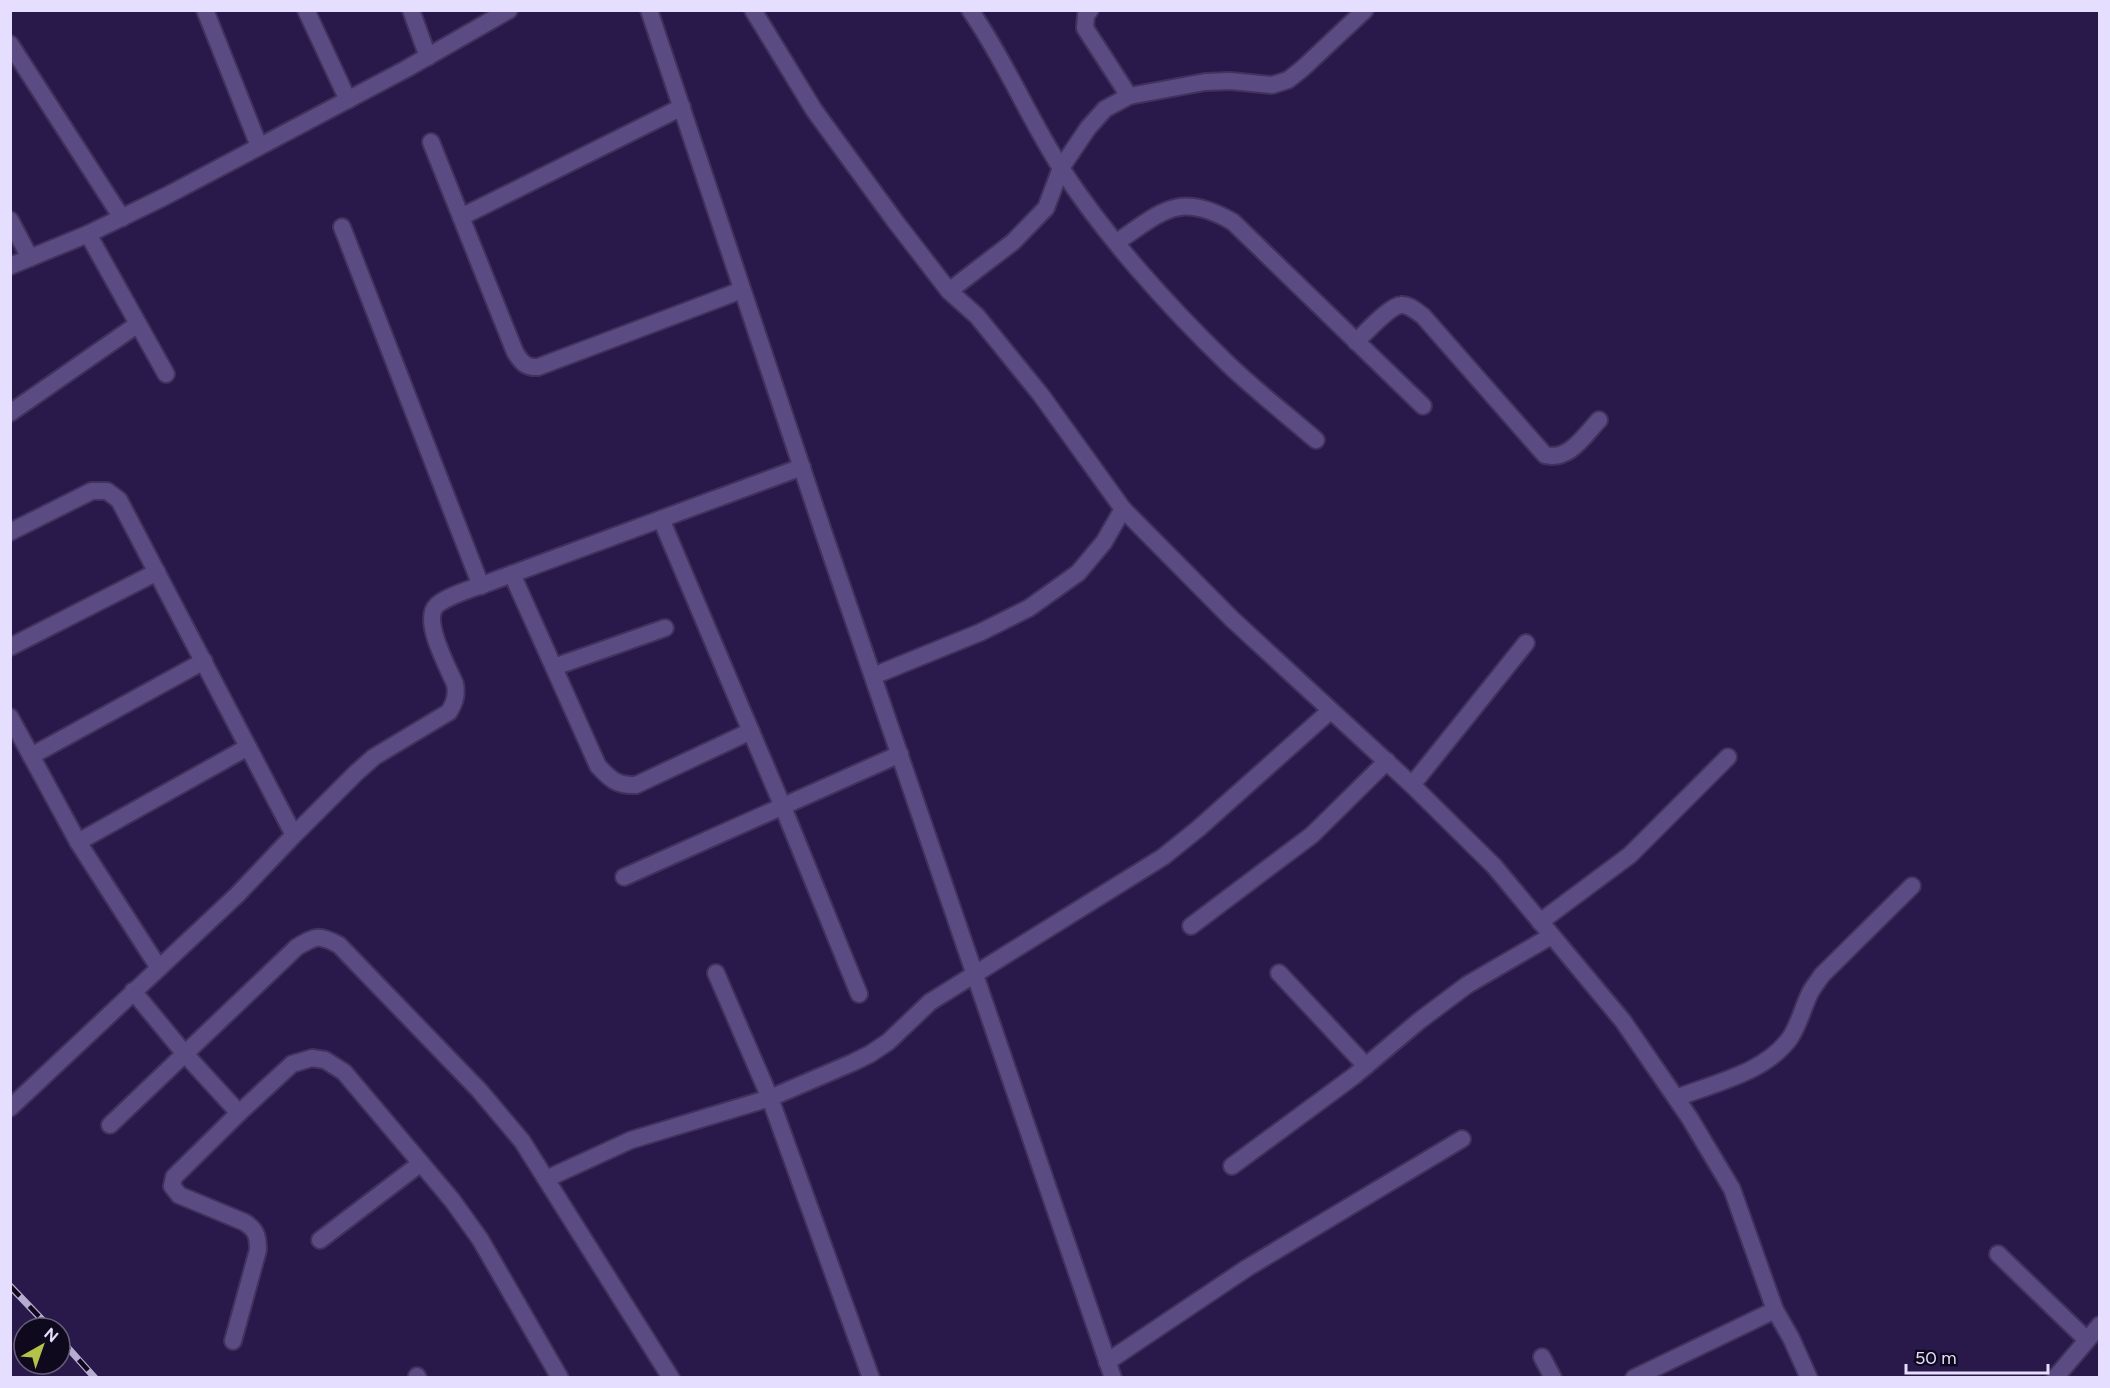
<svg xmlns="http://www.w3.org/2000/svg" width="2110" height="1388" font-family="Figtree,sans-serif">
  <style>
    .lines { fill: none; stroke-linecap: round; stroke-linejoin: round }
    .minor-casing { stroke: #41315c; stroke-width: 20 }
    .minor { stroke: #5a4c83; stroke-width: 16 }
    .rail-casing { stroke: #b6acd1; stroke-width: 7 }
    .rail { stroke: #0f091e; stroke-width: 4.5; stroke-dasharray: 14; stroke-linecap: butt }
  </style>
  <rect width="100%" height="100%" fill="#29184a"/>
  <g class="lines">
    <defs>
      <g id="minor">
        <polyline points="205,10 259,146"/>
        <polyline points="306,10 348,100"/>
        <polyline points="411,10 428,57"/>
        <polyline points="649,10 824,534 1113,1378"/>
        <polyline points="753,10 814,110 895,221 949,291 977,316 1041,395 1123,509 1232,619 1412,785 1494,866 1623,1021 1689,1117 1732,1189 1775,1310 1791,1338 1809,1378"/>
        <path d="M 970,10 C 1005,60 1028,117 1061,168 C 1105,236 1169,307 1227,363 C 1255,390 1287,415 1316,440"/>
        <polyline points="1090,10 1086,15 1085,28 1129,96"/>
        <polyline points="10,44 122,218"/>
        <path d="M 431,142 L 515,352 C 521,362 526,368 538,367 L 742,290"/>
        <polyline points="461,217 682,107"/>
        <polyline points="10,220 30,258"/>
        <polyline points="342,227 481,586"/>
        <polyline points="88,234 166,374"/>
        <path d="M 1117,242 C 1163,211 1179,191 1233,222 L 1423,406"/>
        <polyline points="10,266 88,234 166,196 406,69 509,10"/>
        <polyline points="949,291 1013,242 1046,208 1061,168 1088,128 1105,109 1129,96 1205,82 1230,81 1272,85 1288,80 1302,69 1365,10"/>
        <path d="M 1356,342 C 1365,333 1390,306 1401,305 C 1409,304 1417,312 1423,316 L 1545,455 C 1569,461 1584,436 1599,420"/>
        <polyline points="10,413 138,324"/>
        <polyline points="661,519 783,807 859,994"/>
        <polyline points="10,532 92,491 107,491 119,500 294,835"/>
        <path d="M 512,574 L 598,766 C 610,779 617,786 636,785 L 751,731"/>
        <polyline points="10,647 157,572"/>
        <polyline points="554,667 665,628"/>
        <polyline points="873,676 981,632 1029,608 1078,573 1104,542 1123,509"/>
        <polyline points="10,717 78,842 159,968"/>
        <polyline points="31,756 204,661"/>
        <polyline points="1412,785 1526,643"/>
        <polyline points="78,842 248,747"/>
        <polyline points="624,877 900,754"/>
        <polyline points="1540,922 1630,855 1728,757"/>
        <polyline points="1191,926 1312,835 1387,761"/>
        <polyline points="716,973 770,1098 871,1378"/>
        <polyline points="1279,973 1366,1066"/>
        <polyline points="133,991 185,1054 239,1113"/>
        <path d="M 1676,1098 C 1714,1083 1765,1073 1790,1038 C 1800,1023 1803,1006 1811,991 C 1814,986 1818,981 1822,975 L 1912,886"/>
        <path d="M 10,1108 L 237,895 L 294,835 L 356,773 L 374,757 L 449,712 C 455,702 457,695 455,684 C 448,667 421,620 437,605 C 450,594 478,587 493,581 L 802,467"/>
        <path d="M 110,1125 L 297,947 C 316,936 319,934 339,945 L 479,1090 L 522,1141 L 671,1378"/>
        <polyline points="1232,1166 1354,1076 1419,1021 1467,985 1551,936"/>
        <polyline points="546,1179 631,1140 770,1098 854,1062 870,1054 888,1042 930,1002 1163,857 1199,828 1330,711"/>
        <polyline points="320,1240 421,1163"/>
        <polyline points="1998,1254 2087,1340"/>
        <path d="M 233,1341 L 258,1250 C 258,1236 256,1229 244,1222 L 179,1195 L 172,1186 L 174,1177 L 239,1113 L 292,1064 L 312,1058 L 325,1060 L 344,1072 L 452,1200 L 480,1239 L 560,1378"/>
        <polyline points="1542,1357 1553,1378"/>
        <polyline points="1107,1362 1247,1268 1462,1139"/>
        <polyline points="417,1376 418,1378"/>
        <polyline points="1634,1378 1775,1310"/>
        <polyline points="2055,1378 2100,1325"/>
      </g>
    </defs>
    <use href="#minor" class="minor-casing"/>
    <use href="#minor" class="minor"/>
    <defs>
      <g id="rail">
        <polyline points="10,1286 50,1328"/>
        <polyline points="60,1339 95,1378"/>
      </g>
    </defs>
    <use href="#rail" class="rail-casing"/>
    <use href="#rail" class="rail"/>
  </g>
  <rect width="2110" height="1388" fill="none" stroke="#e5defe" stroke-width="24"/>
  <g transform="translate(42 1346) rotate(40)"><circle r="28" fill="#0f091e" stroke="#655e78" stroke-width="1.5"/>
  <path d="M0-4.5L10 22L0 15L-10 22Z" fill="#b5c249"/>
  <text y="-9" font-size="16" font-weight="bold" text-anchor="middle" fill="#e5defe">N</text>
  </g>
  <path d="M1906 1364v9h142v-9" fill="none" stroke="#e5defe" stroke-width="3"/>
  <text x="1915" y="1364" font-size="18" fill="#e5defe" stroke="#0f091e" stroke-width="4.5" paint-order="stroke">50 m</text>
</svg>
